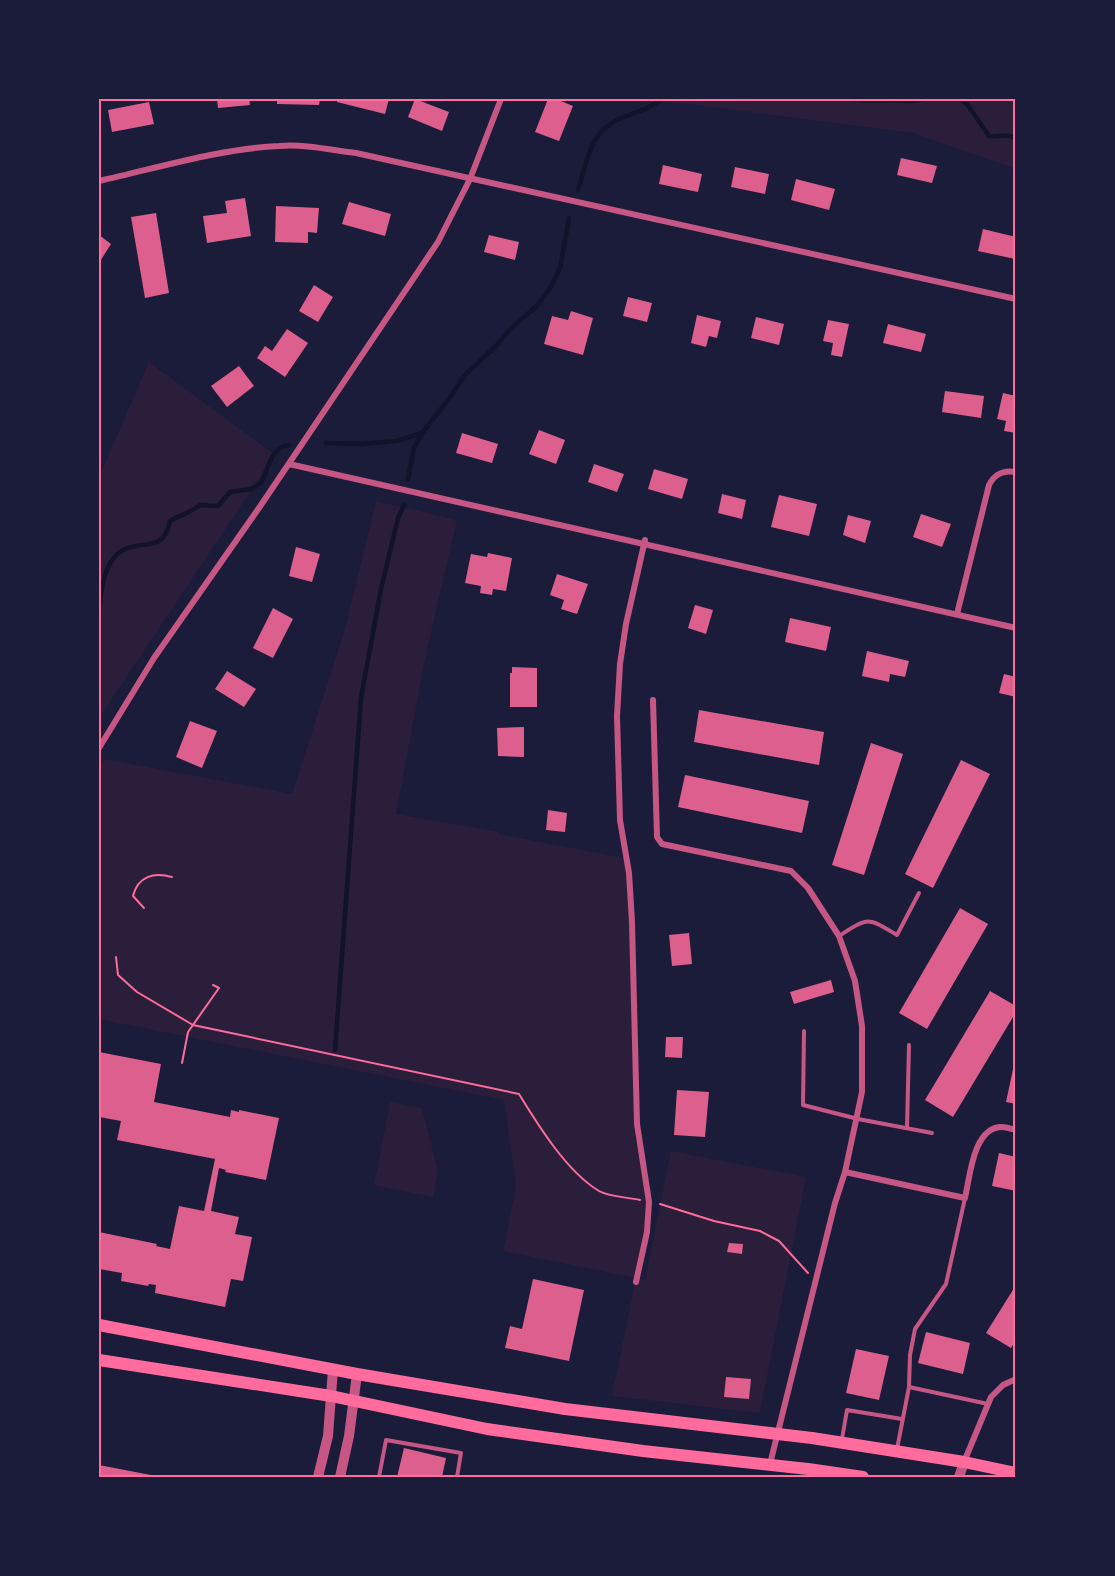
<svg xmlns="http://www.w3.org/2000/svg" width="1115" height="1576" font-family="Inter,sans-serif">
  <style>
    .green { fill: #2a1e3b }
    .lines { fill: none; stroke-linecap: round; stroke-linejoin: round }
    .stream { stroke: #12122b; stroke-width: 4.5 }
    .building { fill: #dd5f8e }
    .path { stroke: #ff6b9d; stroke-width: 2 }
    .service { stroke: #c65784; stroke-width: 4 }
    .minor { stroke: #c65784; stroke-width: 6 }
    .tertiary { stroke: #c65784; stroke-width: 10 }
    .primary { stroke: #ff6b9d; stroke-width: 12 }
    .neatline { fill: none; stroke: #ff6b9d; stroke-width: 2 }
  </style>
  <rect width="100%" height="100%" fill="#1b1b3a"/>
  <g class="green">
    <polygon points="650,99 1016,99 1016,169 913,133"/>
    <polygon points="149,362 275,455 99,718 99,477"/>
    <polygon points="376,501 457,520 426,654 396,814 498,832 499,834 629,859 635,1143 653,1194 636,1278 645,1280 671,1151 806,1177 760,1413 612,1396 636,1278 503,1251 516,1186 504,1100 99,1019 99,769 104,759 292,794 345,629"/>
    <polygon points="390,1102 422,1108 438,1171 433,1197 374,1185"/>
  </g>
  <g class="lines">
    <g class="stream">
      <path d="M 854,99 C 867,101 877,101 889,100 C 904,100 909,103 925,99"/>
      <path d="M 960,99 L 967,104 L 989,136 C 998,138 1008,132 1016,139"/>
      <path d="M 578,190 C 588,159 589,130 624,117 C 639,111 649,109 662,99"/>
      <polyline points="326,443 363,444 397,441 422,433"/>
      <polyline points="408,479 414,448 422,433 448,400 466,374 497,345 511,328 537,306 551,287 560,268 569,218"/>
      <path d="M 99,610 C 101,591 104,560 123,550 C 144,539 163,554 170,521 C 181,514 189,514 200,505 L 218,506 L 230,492 L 251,489 L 261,483 C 268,469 271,447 289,445"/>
      <polyline points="335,1050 361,698 381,589 398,518 404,505"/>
    </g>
  </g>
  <g class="building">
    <polygon points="217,99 249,99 250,105 218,108"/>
    <polygon points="277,99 320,99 319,105 277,104"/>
    <polygon points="337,99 389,99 385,114 337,102"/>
    <polygon points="415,99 449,112 442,131 408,117"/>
    <polygon points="548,99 556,99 573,106 559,141 535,132"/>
    <polygon points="149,102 154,124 112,132 108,110"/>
    <polygon points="901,158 937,166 932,183 897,175"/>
    <polygon points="663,165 702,174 698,192 659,184"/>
    <polygon points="735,167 769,174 765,194 731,187"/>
    <polygon points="796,179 835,189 829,210 791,200"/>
    <polygon points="245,198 251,236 207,243 203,216 227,213 225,201"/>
    <polygon points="349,202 391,214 385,236 342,224"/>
    <polygon points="276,206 319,208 317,233 308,232 308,243 275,242"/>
    <polygon points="156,213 169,293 145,298 131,217"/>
    <polygon points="983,229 1016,237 1015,259 978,251"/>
    <polygon points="99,235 111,244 99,263"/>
    <polygon points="489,235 519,242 515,260 484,252"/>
    <polygon points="314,285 333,297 318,322 299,311"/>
    <polygon points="628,297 652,303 647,322 623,316"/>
    <polygon points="571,311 593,318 583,355 544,344 552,316 568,320"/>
    <polygon points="697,315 721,321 717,338 709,336 706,347 691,343"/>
    <polygon points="756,317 784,324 779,345 751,338"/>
    <polygon points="828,320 849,324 842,357 831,355 833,343 823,341"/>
    <polygon points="888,324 926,334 921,352 883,343"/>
    <polygon points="287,329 308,343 285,377 257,358 265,346 272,351"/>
    <polygon points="239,366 254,386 227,407 211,386"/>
    <polygon points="945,391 984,396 981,418 942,412"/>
    <polygon points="1003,393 1016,396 1016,433 1004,431 1006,421 997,419"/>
    <polygon points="539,430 565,440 556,464 529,454"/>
    <polygon points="462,433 498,444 492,463 456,453"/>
    <polygon points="594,464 624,474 617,492 588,482"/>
    <polygon points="654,469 688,479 682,499 648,489"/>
    <polygon points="722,494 746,500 742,519 718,513"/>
    <polygon points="779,495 817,504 809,536 771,527"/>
    <polygon points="921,514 951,524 942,547 913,537"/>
    <polygon points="848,515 871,521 865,543 843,535"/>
    <polygon points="296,547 320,554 312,582 289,576"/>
    <polygon points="488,553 512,558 506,591 493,589 492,595 480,593 481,586 465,583 471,554 487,557"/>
    <polygon points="557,574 588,584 577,614 561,609 564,600 550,595"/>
    <polygon points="695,605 713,610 706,634 688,628"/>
    <polygon points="273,608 293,619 273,658 253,648"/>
    <polygon points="790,618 831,627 826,651 785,642"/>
    <polygon points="867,651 909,661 905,677 890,674 889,682 862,676"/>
    <polygon points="512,667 537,668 537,707 510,707 510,673 512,673"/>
    <polygon points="227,671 256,689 244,707 215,689"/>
    <polygon points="1004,674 1016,677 1016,697 999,693"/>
    <polygon points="699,710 824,732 819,765 694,742"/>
    <polygon points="190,721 217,731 202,768 176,757"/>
    <polygon points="524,727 524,757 498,756 497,728"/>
    <polygon points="871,743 903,754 864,875 832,865"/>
    <polygon points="961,760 990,774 933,888 905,874"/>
    <polygon points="685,775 809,801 802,833 678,807"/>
    <polygon points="548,810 567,813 565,832 546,830"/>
    <polygon points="960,908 988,924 927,1029 899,1013"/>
    <polygon points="689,933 692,964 672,966 669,935"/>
    <polygon points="831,980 834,992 794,1004 790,992"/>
    <polygon points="990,991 1016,1006 1016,1012 953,1117 925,1100"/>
    <polygon points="666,1037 683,1037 682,1058 665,1057"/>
    <polygon points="99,1052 161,1064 154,1102 230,1117 231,1110 239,1112 239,1110 279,1118 266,1180 225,1172 226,1170 219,1168 211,1211 239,1217 235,1234 252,1237 243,1281 231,1279 225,1307 155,1293 156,1285 149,1284 148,1286 121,1281 122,1273 99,1269 99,1232 157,1244 156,1246 170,1249 179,1206 204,1211 215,1159 117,1140 121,1121 99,1117"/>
    <polygon points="1013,1069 1016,1070 1016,1104 1006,1102"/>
    <polygon points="677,1090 709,1092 705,1137 674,1135"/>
    <polygon points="999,1153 1016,1157 1016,1191 992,1186"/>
    <polygon points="729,1243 743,1244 742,1254 727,1252"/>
    <polygon points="533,1279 584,1290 569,1361 505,1348 510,1326 522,1329"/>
    <polygon points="1016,1285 1016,1340 1011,1348 986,1333"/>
    <polygon points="926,1332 970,1343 963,1374 918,1363"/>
    <polygon points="856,1349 889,1356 879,1400 846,1393"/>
    <polygon points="726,1377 751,1379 749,1399 724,1397"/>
    <polygon points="404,1448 446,1458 442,1477 397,1477"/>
    <polygon points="99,1465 156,1476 155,1477 99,1477"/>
  </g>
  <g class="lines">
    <g class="path">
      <path d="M 144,908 L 133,896 C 138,876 154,872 172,877"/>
      <path d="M 116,957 L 118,975 L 137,992 L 193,1025 L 519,1094 C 538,1125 567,1172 599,1191 C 609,1197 627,1197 640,1200"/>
      <polyline points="182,1063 188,1032 219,988 213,985"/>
      <polyline points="660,1204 714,1221 760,1231 779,1241 808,1273"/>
    </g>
    <g class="service">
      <path d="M 839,936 C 869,917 867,917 897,935 L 919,893"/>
      <polyline points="804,1031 803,1105 858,1119 932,1133"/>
      <polyline points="907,1128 909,1045"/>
      <polyline points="909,1387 910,1355 915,1329 946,1284 965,1198"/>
      <polyline points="842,1439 847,1410 902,1419"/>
      <polyline points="897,1449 909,1387 988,1404"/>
      <polyline points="379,1477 386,1440 461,1453 457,1477"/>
    </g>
    <g class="minor">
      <path d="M 99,181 C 158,168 218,149 279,146 C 305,144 331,150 356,153 L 1016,299"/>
      <polyline points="289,464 1016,628"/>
      <path d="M 957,614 L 989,485 C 995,473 1004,470 1016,472"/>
      <polyline points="653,700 657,837 662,844 791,871 808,888 839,936 855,981 862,1026 862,1092 845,1172"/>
      <polyline points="99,748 154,658 261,505 438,242 470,179 501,99"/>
      <polyline points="636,1282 647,1232 649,1202 637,1124 632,922 629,873 620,820 617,716 620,664 626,624 645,540"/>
      <polyline points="964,1462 991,1397 1003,1385 1016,1379"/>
      <path d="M 770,1464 L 835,1203 L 845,1172 L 965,1198 C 970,1177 973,1127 1002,1127 C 1006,1127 1012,1129 1016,1130"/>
    </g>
    <g class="tertiary">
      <polyline points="318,1477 328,1436 333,1369"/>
      <polyline points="340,1477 349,1436 357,1374"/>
      <polyline points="959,1477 964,1462"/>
    </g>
    <g class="primary">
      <polyline points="99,1325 357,1374 565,1409 812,1438 964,1462 1016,1473"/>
      <polyline points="99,1360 331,1396 487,1429 643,1451 808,1469 863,1477"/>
    </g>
  </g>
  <rect width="1115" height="1576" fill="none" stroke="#1b1b3a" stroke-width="201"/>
  <rect x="100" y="100" width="914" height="1376" class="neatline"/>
</svg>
